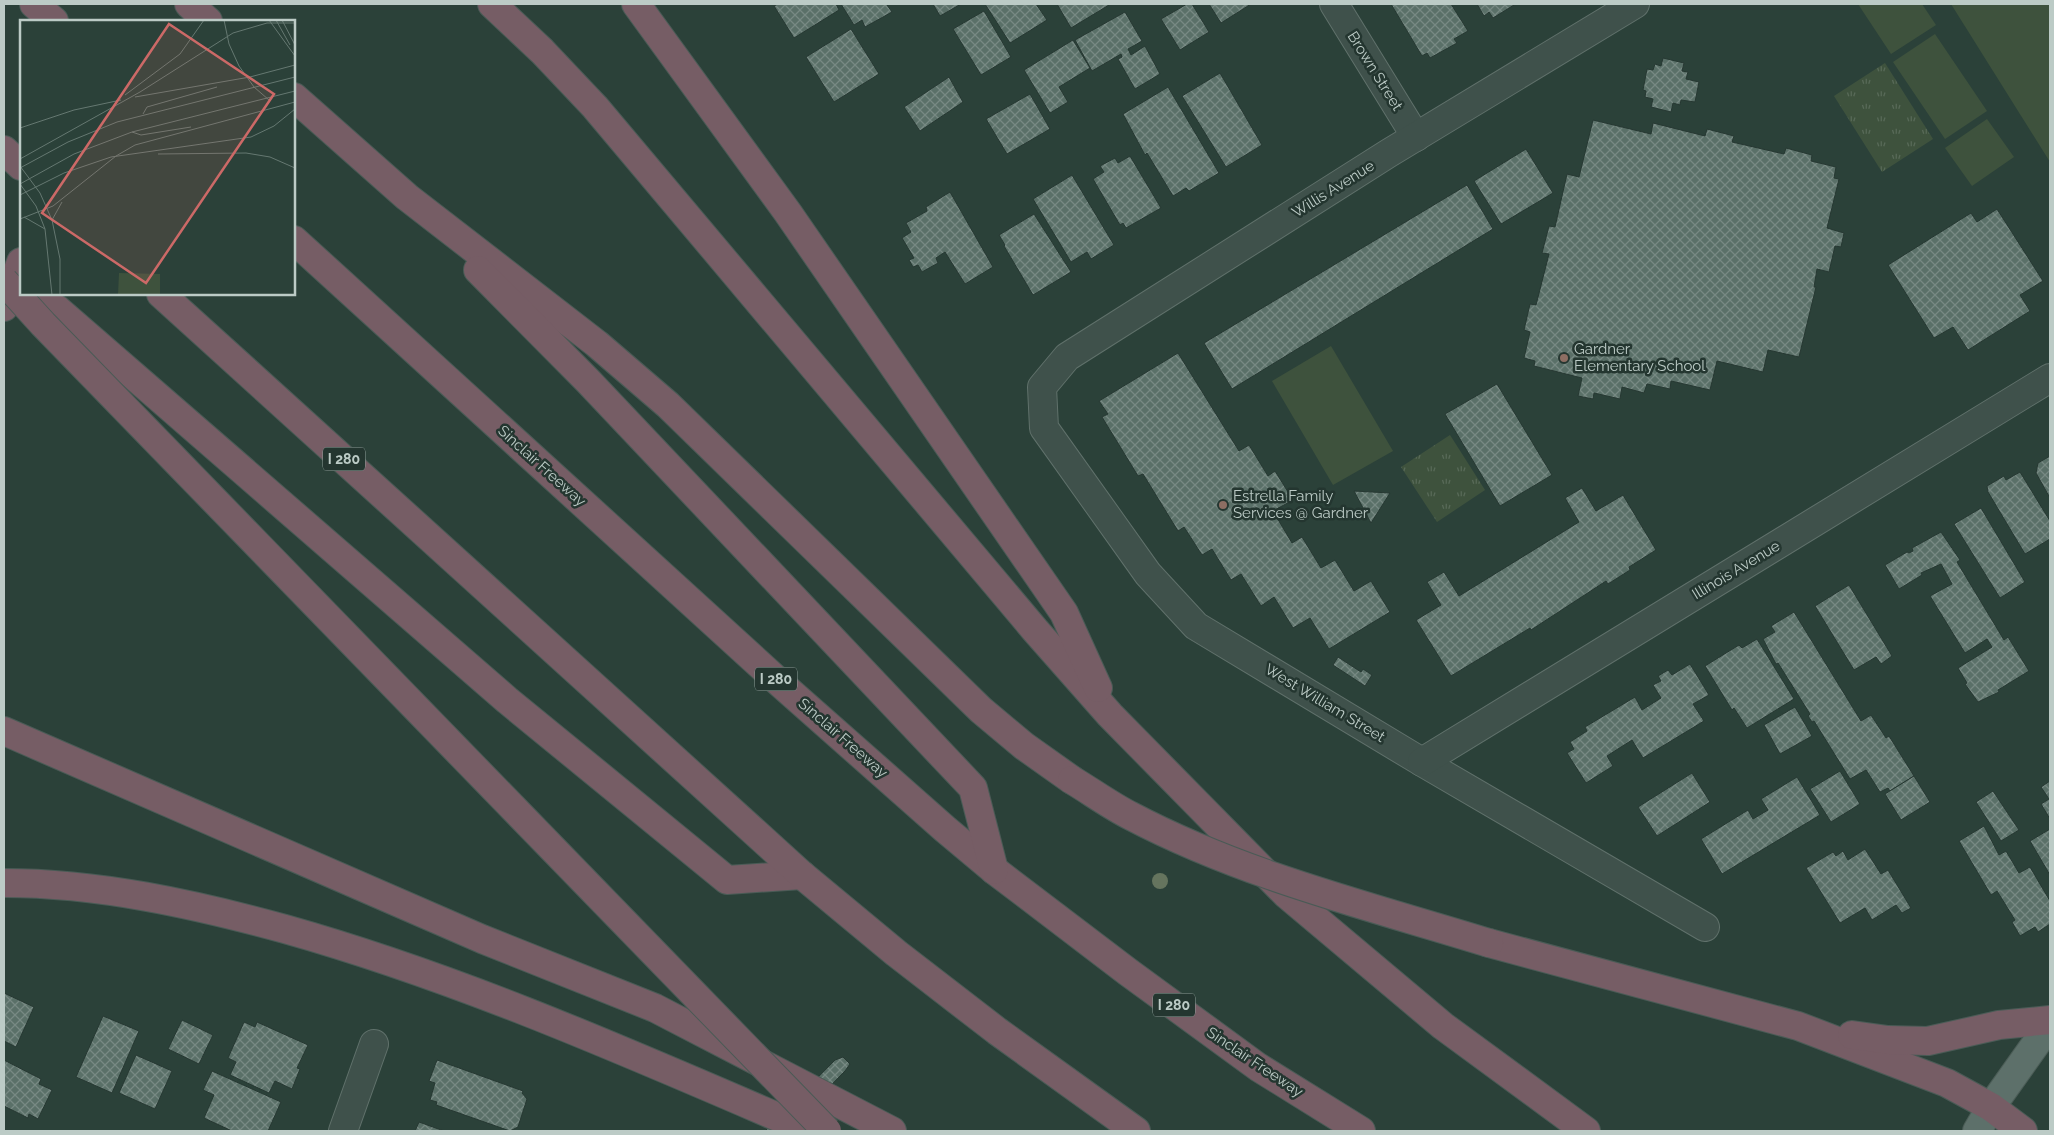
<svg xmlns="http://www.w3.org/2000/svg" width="2054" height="1135" font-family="Raleway,sans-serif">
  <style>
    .park { fill: url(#park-tufts) }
    .pitch { fill: #3e523d }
    .building { fill: url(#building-cross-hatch); stroke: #263832 }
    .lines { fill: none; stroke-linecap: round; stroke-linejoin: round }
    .street-casing { stroke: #60716b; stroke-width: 30 }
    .primary-casing { stroke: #4c5d57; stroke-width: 30 }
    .highway-casing { stroke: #4a5b56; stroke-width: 30 }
    .street { stroke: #3f514b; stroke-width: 28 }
    .primary { stroke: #5d706a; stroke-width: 28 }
    .highway { stroke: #765d65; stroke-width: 28 }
    .highway-bridge-casing { stroke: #4a5b56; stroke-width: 30; stroke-linecap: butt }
    .highway-bridge { stroke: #765d65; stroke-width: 28 }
    .tree { fill: #65745e }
    .education-dot { fill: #8d6e63; stroke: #243630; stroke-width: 2 }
    .labels { text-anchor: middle; stroke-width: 5; stroke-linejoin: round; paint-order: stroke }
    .shield { fill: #243630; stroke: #8e9e99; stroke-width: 1 }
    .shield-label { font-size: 14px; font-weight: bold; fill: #bccbc6 }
    .street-label { font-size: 15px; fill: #bccbc6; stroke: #243630 }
    .poi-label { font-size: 15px; fill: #bccbc6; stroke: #243630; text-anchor: start }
    .inset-road { fill: none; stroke: #657871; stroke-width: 1 }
    .view { fill: #cc6967; fill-opacity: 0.15; stroke: #cc6967; stroke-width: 2.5 }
    .inset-edge { fill: none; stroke: #bccbc6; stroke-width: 2.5 }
  </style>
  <defs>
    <pattern id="park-tufts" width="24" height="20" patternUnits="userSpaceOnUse" patternTransform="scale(1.25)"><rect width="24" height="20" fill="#3e523d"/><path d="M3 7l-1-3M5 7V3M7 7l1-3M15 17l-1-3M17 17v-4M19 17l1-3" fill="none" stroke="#586a58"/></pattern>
    <pattern id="building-cross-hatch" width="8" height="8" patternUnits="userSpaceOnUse" patternTransform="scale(1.25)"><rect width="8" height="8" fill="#5a7068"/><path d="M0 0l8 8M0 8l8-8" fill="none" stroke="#778983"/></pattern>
  </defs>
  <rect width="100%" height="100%" fill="#2b4139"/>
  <g class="park">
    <polygon points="1885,63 1933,139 1882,172 1834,96"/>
    <polygon points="1450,435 1485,490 1437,522 1401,467"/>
  </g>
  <g class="pitch">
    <polygon points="1858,4 1922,4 1936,25 1891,54"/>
    <polygon points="1951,4 2050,4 2050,162"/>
    <polygon points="1935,34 1987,111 1945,139 1893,62"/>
    <polygon points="1987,119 2014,157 1972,186 1945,148"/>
    <polygon points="1331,346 1393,451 1333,485 1272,381"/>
  </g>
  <g class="building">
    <polygon points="778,4 836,4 839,10 794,38 774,6"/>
    <polygon points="841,4 890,4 887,5 892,12 865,27 862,20 854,25"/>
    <polygon points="933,4 961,4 940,16"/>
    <polygon points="985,4 1036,4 1047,20 1010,43"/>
    <polygon points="1057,4 1109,4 1109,5 1071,28"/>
    <polygon points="1187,4 1192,4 1209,32 1180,50 1161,19"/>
    <polygon points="1209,4 1251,4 1221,23"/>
    <polygon points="1391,4 1451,4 1468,31 1454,39 1457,43 1430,58 1427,53 1422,56"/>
    <polygon points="1477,4 1513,4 1514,5 1493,18 1489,12 1484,16"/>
    <polygon points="984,11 1011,57 981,75 953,29"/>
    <polygon points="1125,12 1142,41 1128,49 1131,55 1145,46 1160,74 1135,89 1118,59 1122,57 1121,54 1092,71 1075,40"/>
    <polygon points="851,29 879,74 834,102 806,57"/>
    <polygon points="1073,40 1090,68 1059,87 1068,102 1050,113 1024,70"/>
    <polygon points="1663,58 1684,63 1682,71 1688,72 1686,79 1699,82 1695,102 1681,100 1680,105 1673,103 1671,112 1651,107 1653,99 1645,97 1646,91 1643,90 1647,69 1653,70 1655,64 1661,66"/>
    <polygon points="1220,73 1262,145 1226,167 1182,96"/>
    <polygon points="949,77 963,102 920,131 904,107"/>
    <polygon points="1168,87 1219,173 1189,191 1186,188 1173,196 1147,153 1145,155 1123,114"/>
    <polygon points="1030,94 1050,129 1007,154 986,119"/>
    <polygon points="1593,120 1651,134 1653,123 1705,136 1707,129 1734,136 1732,142 1784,154 1786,148 1812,155 1811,161 1836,167 1834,178 1839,179 1827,228 1844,233 1841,247 1835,246 1829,272 1817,269 1814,287 1816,287 1799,357 1768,350 1763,372 1717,361 1710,390 1671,381 1670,389 1647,384 1644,393 1622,387 1620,399 1594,393 1593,399 1578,396 1582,378 1534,366 1535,361 1524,358 1530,332 1524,330 1530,304 1536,305 1549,254 1542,253 1549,226 1555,227 1567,174 1579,177"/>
    <polygon points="1526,149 1553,193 1501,224 1474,181"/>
    <polygon points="1130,156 1161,208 1126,228 1123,223 1120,225 1093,179 1104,172 1100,166 1115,158 1118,163"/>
    <polygon points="1072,175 1114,245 1091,259 1087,252 1071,262 1033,199"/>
    <polygon points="1467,185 1493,229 1232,389 1204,343"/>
    <polygon points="950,192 993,267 965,284 945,252 936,258 938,263 922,272 918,265 913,267 909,260 914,258 902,238 911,232 906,223 927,211 926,207"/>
    <polygon points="1997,209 2043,281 2020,295 2030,311 1968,350 1953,327 1934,338 1888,265 1971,213 1977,222"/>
    <polygon points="1034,214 1071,272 1033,295 1004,246 1005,245 999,235"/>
    <polygon points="1178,353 1239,451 1249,445 1268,476 1275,471 1293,500 1273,511 1292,543 1302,537 1321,568 1335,560 1354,591 1371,581 1390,612 1329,649 1310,618 1293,628 1274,597 1261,606 1241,574 1231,580 1212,549 1202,555 1184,527 1178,531 1143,474 1138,476 1102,417 1108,414 1099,401"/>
    <polygon points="1497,384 1552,475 1500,506 1445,414"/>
    <polygon points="2050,456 2050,498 2036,473 2038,463"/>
    <polygon points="2020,472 2050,521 2050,539 2025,554 1988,492 1987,486 2004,476 2006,480"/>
    <polygon points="1582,488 1596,511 1623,495 1656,550 1629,567 1630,570 1608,584 1606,581 1531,630 1530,628 1451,676 1416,620 1441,605 1427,582 1444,572 1459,596 1579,522 1565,498"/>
    <polygon points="1354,491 1390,493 1371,523"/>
    <polygon points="1981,508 2025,582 2000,598 1954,524"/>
    <polygon points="1941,532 1960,560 1957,562 2004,640 2008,637 2029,671 1998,690 1999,692 1978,702 1965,684 1967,683 1958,668 1992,647 1987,639 1965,653 1930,596 1952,584 1941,564 1921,573 1922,575 1899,589 1885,565 1907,552 1909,553 1913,551 1912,548"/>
    <polygon points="1849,585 1892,656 1881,664 1876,657 1854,670 1815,606"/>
    <polygon points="1794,612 1861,721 1871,715 1886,738 1889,736 1914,776 1890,791 1888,788 1880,792 1866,770 1850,779 1814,721 1812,722 1808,716 1810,714 1778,663 1776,664 1763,639 1775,632 1771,626"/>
    <polygon points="1757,639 1794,699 1747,728 1734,708 1732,710 1705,666 1739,645 1742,648"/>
    <polygon points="1338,657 1361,672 1363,669 1372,675 1365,686 1333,665"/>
    <polygon points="1690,664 1709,695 1693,704 1704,721 1643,758 1632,740 1607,756 1613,766 1586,783 1567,753 1574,749 1570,742 1587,731 1585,727 1635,697 1642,710 1661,698 1653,685 1661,681 1658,676 1668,670 1672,675"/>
    <polygon points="1795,707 1812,736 1780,754 1764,725"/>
    <polygon points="1840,771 1860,804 1831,822 1810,789"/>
    <polygon points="1692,773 1710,802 1657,836 1638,807"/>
    <polygon points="1914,776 1930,802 1901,820 1885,794"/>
    <polygon points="1797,777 1820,815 1722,874 1701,839 1748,810 1753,819 1768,810 1761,799"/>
    <polygon points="2050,781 2050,819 2041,804 2049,799 2041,787"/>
    <polygon points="1993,791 2019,830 2001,841 1976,802"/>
    <polygon points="1984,826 1999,855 2006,851 2019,873 2030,867 2050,901 2050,924 2038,932 2035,927 2020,936 2012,922 2015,920 1997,891 1991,895 1959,841"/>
    <polygon points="2050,829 2050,875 2030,841"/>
    <polygon points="1865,849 1881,874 1888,870 1911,908 1902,913 1896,905 1872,920 1865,908 1840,923 1806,868 1833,852 1836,856 1843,851 1848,860"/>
    <polygon points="4,993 34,1007 16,1047 4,1041"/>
    <polygon points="103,1016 139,1031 112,1093 76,1077"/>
    <polygon points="182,1020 213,1035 199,1064 168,1049"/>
    <polygon points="244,1022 255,1027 257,1022 308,1045 297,1068 300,1069 292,1089 275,1081 269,1093 230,1075 236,1062 228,1058"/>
    <polygon points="136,1055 172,1071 155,1109 119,1093"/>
    <polygon points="843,1057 850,1064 845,1071 786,1131 765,1131 835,1060"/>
    <polygon points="4,1060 41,1079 39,1084 52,1090 38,1119 29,1114 28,1118 4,1106"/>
    <polygon points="437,1060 523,1091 522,1093 527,1099 518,1127 510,1131 436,1105 437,1102 430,1100 435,1083 429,1081"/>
    <polygon points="212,1071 281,1102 268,1131 232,1131 204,1118 214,1095 203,1090"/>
    <polygon points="419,1122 444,1131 415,1131"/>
  </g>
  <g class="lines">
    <defs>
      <g id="street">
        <polyline points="1334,4 1416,137"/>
        <polyline points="1635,4 1389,153 1067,357 1042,387 1044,428 1148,574 1196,626 1422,762 1705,927"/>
        <polyline points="1422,762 2050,378"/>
        <polyline points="343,1131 374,1044"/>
      </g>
      <polyline id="primary" points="1977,1131 1991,1107 2050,1024"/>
      <g id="highway">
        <polyline points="34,4 54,21"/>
        <polyline points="189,4 208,21"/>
        <polyline points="492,4 542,51 595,107 1035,630 1110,715 1286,894 1443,1026 1586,1131"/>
        <polyline points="636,4 788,213 1064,613 1098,688"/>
        <polyline points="294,97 407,197 597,344 668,405 981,710 1024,746 1072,780"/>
        <polyline points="4,150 21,166"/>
        <polyline points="294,240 781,684 945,829 994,870 1128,972 1258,1067 1361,1131"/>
        <polyline points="478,270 588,381 973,788 994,870"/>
        <polyline points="34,294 58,310 507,700 727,880 802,875"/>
        <polyline points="161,294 802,875 896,953 997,1031 1136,1131"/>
        <polyline points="4,307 21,262"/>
        <polyline points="4,731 482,939 655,1008 892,1131"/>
        <path d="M 4,883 C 98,883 194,904 285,929 C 466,980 638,1057 810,1131"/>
        <polyline points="1489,943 1798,1026 1947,1083 1991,1107 2023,1131"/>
        <polyline points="1852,1035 1888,1040 1928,1041 1999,1025 2050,1020"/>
      </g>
    </defs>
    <use href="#street" class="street-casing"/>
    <use href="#primary" class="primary-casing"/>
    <use href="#highway" class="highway-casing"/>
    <use href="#street" class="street"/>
    <use href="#primary" class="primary"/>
    <use href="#highway" class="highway"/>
    <defs>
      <g id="highway-bridge">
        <polyline points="4,281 43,324 827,1131"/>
        <path d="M 1072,780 C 1092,792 1111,806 1131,816 C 1243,875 1369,906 1489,943"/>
      </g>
    </defs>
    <use href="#highway-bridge" class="highway-bridge-casing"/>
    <use href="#highway-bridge" class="highway-bridge"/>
  </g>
  <circle class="tree" cx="1160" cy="881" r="8"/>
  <g class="education-dot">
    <circle cx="1564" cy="358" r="5"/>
    <circle cx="1223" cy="505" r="5"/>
  </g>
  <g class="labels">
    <g class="shield">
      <rect x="323" y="447.5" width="42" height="23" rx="4"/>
      <rect x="755" y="667.5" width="42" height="23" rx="4"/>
      <rect x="1153" y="993.5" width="42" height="23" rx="4"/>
    </g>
    <g class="shield-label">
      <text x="344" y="464">I 280</text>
      <text x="776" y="684">I 280</text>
      <text x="1174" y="1010">I 280</text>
    </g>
    <g class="street-label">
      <text transform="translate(1375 71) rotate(58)" y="5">Brown Street</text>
      <text transform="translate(1333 189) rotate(-32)" y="5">Willis Avenue</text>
      <text transform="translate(542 466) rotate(42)" y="5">Sinclair Freeway</text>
      <text transform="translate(1736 570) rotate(-31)" y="5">Illinois Avenue</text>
      <text transform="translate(1325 703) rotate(31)" y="5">West William Street</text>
      <text transform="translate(843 738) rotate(41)" y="5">Sinclair Freeway</text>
      <text transform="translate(1255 1062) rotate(34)" y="5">Sinclair Freeway</text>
    </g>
    <g class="poi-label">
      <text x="1574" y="354">Gardner<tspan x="1574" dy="17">Elementary School</tspan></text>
      <text x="1233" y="501">Estrella Family<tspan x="1233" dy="17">Services @ Gardner</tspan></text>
    </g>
  </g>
  <g transform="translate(20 20)">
    <rect width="275" height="275" fill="#2b4139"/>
    <path d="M 99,253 L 140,254 L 140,275 L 98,275 Z" fill="#3e523d"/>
    <path class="inset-road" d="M 204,0 L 209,24 L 219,46 L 234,67 L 249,80M 249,0 L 275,36M 256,0 L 270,25M 262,0 L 275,25M 105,75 L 160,34 L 184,0M 115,77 L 230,57 L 275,45M 123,94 L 127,87 L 197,67M 0,108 L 54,90 L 101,80M 112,112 L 121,115 L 171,107M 138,134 L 226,133 L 250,137 L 275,148M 0,139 L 120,72 L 213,13 L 247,3 L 275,3M 0,146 L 20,173 L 32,200 L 40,239 L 40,275M 0,148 L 48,122 L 97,102 L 275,57M 0,164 L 16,186 L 25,209 L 32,275M 0,164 L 54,134 L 112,112 L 275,71M 0,175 L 44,153 L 91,137 L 231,117 L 254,106 L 275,89M 4,197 L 25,209M 0,199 L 33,186 L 96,136 L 115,125 L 275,82M 32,200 L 42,182"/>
    <path class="view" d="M 149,4 L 254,74 L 126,263 L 22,193 Z"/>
    <rect width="275" height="275" class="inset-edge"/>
  </g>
  <rect width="2054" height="1135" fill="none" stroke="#bccbc6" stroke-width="10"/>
</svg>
